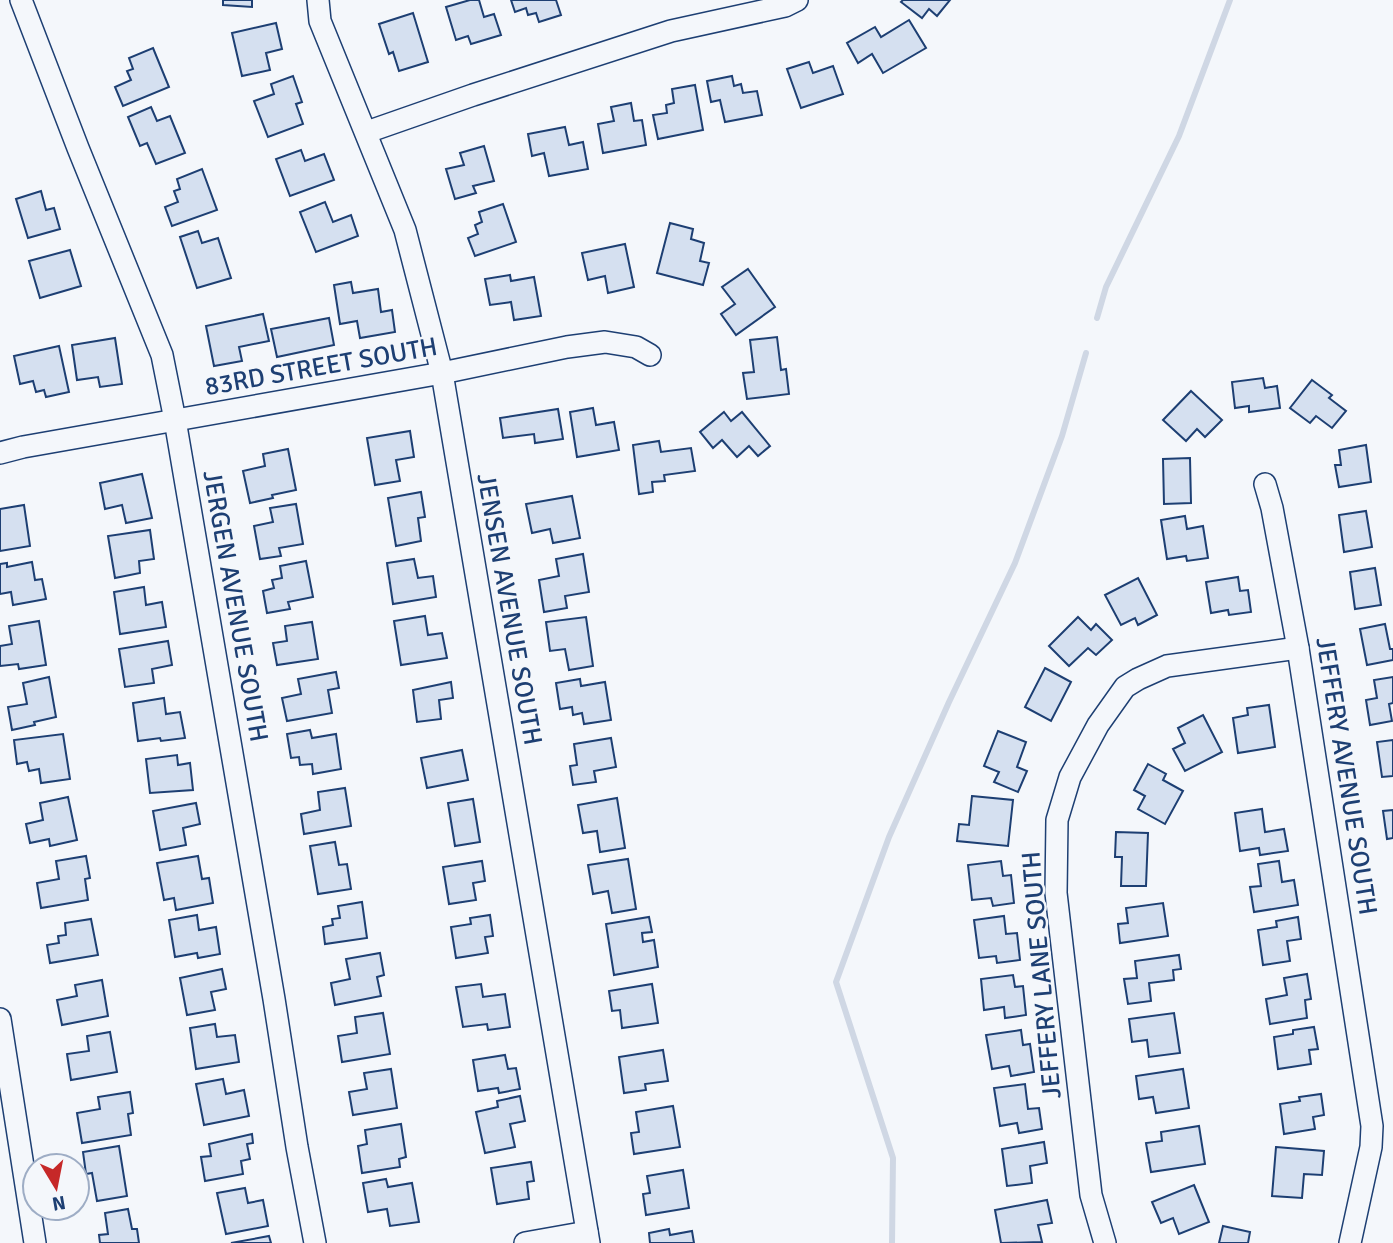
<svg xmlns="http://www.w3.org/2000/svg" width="1393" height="1243" font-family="Signika,sans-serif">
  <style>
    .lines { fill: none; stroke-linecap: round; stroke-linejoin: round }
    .stream { stroke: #cfd7e4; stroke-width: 6 }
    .building { fill: #d5e0f0; stroke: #1d3f73; stroke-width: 2 }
    .minor-casing { stroke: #1d3f73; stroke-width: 24 }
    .minor { stroke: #f4f7fb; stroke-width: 21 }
    .labels { text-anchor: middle; stroke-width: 5; stroke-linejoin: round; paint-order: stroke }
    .street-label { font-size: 26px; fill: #1d3f73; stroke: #f4f7fb }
  </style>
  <rect width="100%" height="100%" fill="#f4f7fb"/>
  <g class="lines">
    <g class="stream">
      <polyline points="1097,318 1106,287 1179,136 1230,0"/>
      <polyline points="892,1243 893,1158 836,982 889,837 949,702 1015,563 1062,436 1086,353"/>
    </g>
  </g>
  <g class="building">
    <polygon points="223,0 252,0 252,7 223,5"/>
    <polygon points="470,0 479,0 484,17 494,14 501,35 471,44 468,36 456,40 446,7"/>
    <polygon points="511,0 556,0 561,15 539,22 536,13 528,15 526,8 515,12"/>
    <polygon points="903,0 950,0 937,16 929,9 922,18 901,2"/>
    <polygon points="413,13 428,62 399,71 393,52 389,54 379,24"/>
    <polygon points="909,20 926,48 883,73 872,54 858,63 847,43 875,27 881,37"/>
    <polygon points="276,23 282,49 266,53 270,70 242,76 232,33"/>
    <polygon points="153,48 169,87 123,106 115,87 131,80 127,71 133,69 129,58"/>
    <polygon points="809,62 813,73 833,66 843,94 801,108 787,69"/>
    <polygon points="293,76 302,102 296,104 303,124 268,137 254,101 274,94 271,84"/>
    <polygon points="732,76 734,86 741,84 743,93 757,91 762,115 725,122 720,100 711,102 707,81"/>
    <polygon points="695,85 703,130 658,139 653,115 667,113 666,105 674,103 672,89"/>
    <polygon points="631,103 634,121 642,120 646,145 603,153 598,124 614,121 611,107"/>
    <polygon points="151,107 157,121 170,116 185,153 156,164 147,143 140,146 128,117"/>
    <polygon points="565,127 569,145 583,142 588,169 549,176 544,153 532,156 528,134"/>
    <polygon points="484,146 494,181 473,186 476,193 455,199 446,169 464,165 460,153"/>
    <polygon points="301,150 305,161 324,154 334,180 290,196 276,159"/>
    <polygon points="202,169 217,210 172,226 165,207 178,202 174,191 180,189 177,179"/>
    <polygon points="41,191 46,210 54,208 60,229 28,238 16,199"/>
    <polygon points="325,202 333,222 351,215 358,236 316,252 300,212"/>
    <polygon points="503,204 516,242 475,256 468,238 478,234 475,225 482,222 479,212"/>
    <polygon points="670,223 693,229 691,239 704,243 700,261 709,263 703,285 657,273"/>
    <polygon points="198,231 202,243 218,238 231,278 197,288 180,237"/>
    <polygon points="625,244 634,287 608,293 605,276 588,280 582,253"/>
    <polygon points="70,250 81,286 40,298 29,261"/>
    <polygon points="748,269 775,307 736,335 721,314 735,304 722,287"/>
    <polygon points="510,275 511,281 534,277 541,316 514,320 511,302 490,305 485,279"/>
    <polygon points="351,282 353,293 378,289 381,312 392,310 395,332 360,338 357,321 340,324 334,285"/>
    <polygon points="263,314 269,341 239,347 242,361 214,366 206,326"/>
    <polygon points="329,318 334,345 277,357 271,329"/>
    <polygon points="777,337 781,370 786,369 789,394 747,399 743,373 754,372 750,340"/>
    <polygon points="115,338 122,384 100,387 98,377 77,380 72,345"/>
    <polygon points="59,346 69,392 46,397 44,390 36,392 33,381 20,384 14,356"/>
    <polygon points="1263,378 1265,388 1277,386 1280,408 1249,412 1249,406 1235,408 1232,382"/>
    <polygon points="1312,380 1332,395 1329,398 1346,411 1332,428 1316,416 1310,423 1290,408"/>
    <polygon points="1191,391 1222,420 1205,437 1197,429 1186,441 1163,420"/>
    <polygon points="593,408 596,425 614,422 619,450 577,457 570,412"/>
    <polygon points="558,409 563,439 535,443 534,434 503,438 500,418"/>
    <polygon points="724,412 731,421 742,412 770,446 758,456 749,446 737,457 722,440 713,448 700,432"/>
    <polygon points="410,431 414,457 396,460 400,481 375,485 367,438"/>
    <polygon points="659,441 661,452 691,448 695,471 664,475 665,481 652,482 653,492 639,494 633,445"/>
    <polygon points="1366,445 1371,482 1339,487 1335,465 1341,465 1339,450"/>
    <polygon points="288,449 296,490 272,495 273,498 250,503 243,471 265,466 263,454"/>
    <polygon points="1190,458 1191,503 1164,504 1163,459"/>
    <polygon points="142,474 152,518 126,523 122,505 105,509 100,483"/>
    <polygon points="421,492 425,517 418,518 421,541 396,546 388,498"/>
    <polygon points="572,496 580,538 553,543 550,529 532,533 526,504"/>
    <polygon points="296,504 303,544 279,548 281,556 260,559 254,526 273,522 270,508"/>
    <polygon points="24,505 30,546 0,551 0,509"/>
    <polygon points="1366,511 1372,547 1344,552 1339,515"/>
    <polygon points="1185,516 1187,529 1203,526 1208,558 1187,561 1186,556 1167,559 1161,520"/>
    <polygon points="150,530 154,559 139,561 140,573 115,578 108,536"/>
    <polygon points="583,554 589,592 565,596 567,608 544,612 539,580 559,576 556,559"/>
    <polygon points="414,559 418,578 433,576 436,597 393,604 387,563"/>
    <polygon points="306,561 313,597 288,602 290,609 267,613 263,591 274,588 272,580 282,578 280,566"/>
    <polygon points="32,562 35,580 42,579 46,599 13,605 11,592 0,594 0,564 7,563 7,567"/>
    <polygon points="1375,568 1381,605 1355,609 1350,572"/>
    <polygon points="1238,577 1240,591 1248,590 1251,612 1229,615 1228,610 1211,613 1206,582"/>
    <polygon points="1138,578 1157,615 1138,625 1135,618 1121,625 1105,595"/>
    <polygon points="144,587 146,605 162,602 166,627 120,634 114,592"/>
    <polygon points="425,616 428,635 442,633 447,658 401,665 394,621"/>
    <polygon points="586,617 593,666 569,670 565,649 550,651 546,622"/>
    <polygon points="1078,617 1091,630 1096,624 1112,640 1096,655 1088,648 1069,666 1049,646"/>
    <polygon points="39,621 46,665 19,669 18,664 0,666 0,646 12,644 9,626"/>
    <polygon points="312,622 318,659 277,665 273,643 287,641 285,626"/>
    <polygon points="1385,624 1390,649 1393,649 1393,660 1367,665 1360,629"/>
    <polygon points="168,641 172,665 152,669 154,683 125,687 119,649"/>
    <polygon points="1045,668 1071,682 1051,721 1025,707"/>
    <polygon points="336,672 339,688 328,690 332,713 287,721 282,698 301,694 298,679"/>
    <polygon points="49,677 56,717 34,722 35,725 12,730 8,707 27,704 23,683"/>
    <polygon points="1393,677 1393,703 1389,704 1392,721 1370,725 1366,700 1377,698 1374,680"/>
    <polygon points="580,679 581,686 605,682 611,720 584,724 582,713 573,715 572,707 560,709 556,683"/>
    <polygon points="451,682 453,698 439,700 441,719 417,722 413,690"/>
    <polygon points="164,698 166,714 180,712 185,738 161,741 160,738 138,741 133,703"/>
    <polygon points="1269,705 1275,747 1238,753 1233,718 1248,715 1247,708"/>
    <polygon points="1203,715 1222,752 1185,771 1173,749 1185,743 1178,728"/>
    <polygon points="310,730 312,738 336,734 341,769 313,774 312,764 300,765 299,757 291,758 287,734"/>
    <polygon points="998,731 1026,742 1017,767 1027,771 1018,792 994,782 999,772 984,766"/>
    <polygon points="63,734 70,779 41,783 39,769 29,771 27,762 17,764 14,740"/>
    <polygon points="611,738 616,767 594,771 596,782 573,785 570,766 577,765 574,744"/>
    <polygon points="1393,740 1393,776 1382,777 1377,742"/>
    <polygon points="462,750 468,780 427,788 421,758"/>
    <polygon points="177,755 178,765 190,763 193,790 150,793 146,759"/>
    <polygon points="1148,764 1166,774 1163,780 1183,791 1165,824 1138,809 1145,796 1134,790"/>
    <polygon points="345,788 351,826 304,834 301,814 320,810 318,792"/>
    <polygon points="972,796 1013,800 1008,846 957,841 959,824 969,825"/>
    <polygon points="68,797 77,840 50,846 49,839 30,843 26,824 43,820 40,803"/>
    <polygon points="617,798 625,848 600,852 597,831 583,833 578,805"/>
    <polygon points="473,799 480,842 455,846 448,803"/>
    <polygon points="196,803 200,824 183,828 186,845 160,850 153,811"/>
    <polygon points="1262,809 1265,832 1284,829 1288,851 1260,855 1259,848 1240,851 1235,813"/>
    <polygon points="1393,810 1393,838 1387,839 1383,811"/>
    <polygon points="1116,832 1148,833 1146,886 1121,886 1122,857 1115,857"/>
    <polygon points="335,842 339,865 347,864 351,889 318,894 310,846"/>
    <polygon points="86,856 90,878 85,879 88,900 41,908 37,883 59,879 56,861"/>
    <polygon points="198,856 202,879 209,878 213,903 176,910 174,898 164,900 157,863"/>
    <polygon points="628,859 636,909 612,913 608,891 593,894 588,865"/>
    <polygon points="482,861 485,881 473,883 476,900 449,904 443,867"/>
    <polygon points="1001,861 1003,876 1011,875 1014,903 993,906 991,898 972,900 968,865"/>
    <polygon points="1279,861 1282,882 1294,880 1298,905 1254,912 1250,887 1261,886 1258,864"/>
    <polygon points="362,902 367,938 325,944 323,927 333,925 332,919 340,918 338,906"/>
    <polygon points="1163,903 1168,936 1120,943 1118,924 1128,923 1126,908"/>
    <polygon points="197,915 199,930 216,927 220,954 198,958 197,953 175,957 169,920"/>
    <polygon points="490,915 493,936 485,937 488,953 456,958 451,927 471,924 470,918"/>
    <polygon points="1004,916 1006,934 1017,933 1020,960 997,963 996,956 979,958 974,920"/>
    <polygon points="649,917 652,932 642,933 643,942 654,940 658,967 614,975 606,924"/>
    <polygon points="1298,917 1301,939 1287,941 1290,961 1263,965 1258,930 1277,927 1276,921"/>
    <polygon points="91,919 98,955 50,963 47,945 59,943 58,936 66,935 65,923"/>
    <polygon points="380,953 384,975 377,977 381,996 335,1005 331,983 350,979 346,959"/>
    <polygon points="1179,955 1181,969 1173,970 1174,980 1149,983 1151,1001 1128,1004 1124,979 1137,978 1135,961"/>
    <polygon points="222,969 226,989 211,992 215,1010 187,1015 180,978"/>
    <polygon points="1307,974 1311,999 1305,1000 1307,1018 1270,1024 1266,999 1287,995 1284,978"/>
    <polygon points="1013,975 1015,987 1023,986 1026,1015 1005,1018 1004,1007 984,1010 981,979"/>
    <polygon points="102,980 108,1016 62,1025 57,1000 77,996 75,985"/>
    <polygon points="481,984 483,997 505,994 510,1027 488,1030 487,1024 463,1027 456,987"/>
    <polygon points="652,984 658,1023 622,1028 620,1010 612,1011 609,991"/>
    <polygon points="383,1013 390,1054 342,1062 338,1036 357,1033 355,1017"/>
    <polygon points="1174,1013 1180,1053 1149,1057 1147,1040 1132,1042 1129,1019"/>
    <polygon points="215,1024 217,1037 235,1035 239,1062 196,1069 190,1028"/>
    <polygon points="1314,1027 1318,1049 1309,1050 1311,1064 1278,1069 1274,1037 1293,1034 1293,1030"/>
    <polygon points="1021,1030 1023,1045 1030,1044 1034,1072 1011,1076 1009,1066 992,1069 986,1035"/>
    <polygon points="110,1032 117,1072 71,1080 67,1054 89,1051 87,1036"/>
    <polygon points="663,1050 668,1081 645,1084 646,1090 624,1093 619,1057"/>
    <polygon points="505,1055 508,1069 516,1068 520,1089 499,1093 498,1088 478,1091 473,1060"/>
    <polygon points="391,1069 397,1108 353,1115 349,1092 367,1089 364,1073"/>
    <polygon points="1183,1069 1189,1108 1156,1113 1153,1097 1139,1099 1136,1076"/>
    <polygon points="223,1079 226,1094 244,1090 249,1116 204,1125 196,1084"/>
    <polygon points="1025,1084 1028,1109 1039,1108 1042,1129 1019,1133 1017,1123 1000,1126 994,1088"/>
    <polygon points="130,1092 133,1113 128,1114 131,1135 82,1143 77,1113 100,1109 98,1097"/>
    <polygon points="1321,1094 1324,1115 1313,1117 1315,1129 1284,1134 1280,1104 1300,1101 1299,1097"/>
    <polygon points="520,1096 525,1121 510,1124 515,1147 485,1153 476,1112 498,1107 497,1101"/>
    <polygon points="673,1106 680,1147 634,1154 631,1133 639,1132 636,1112"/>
    <polygon points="401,1124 406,1157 399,1159 400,1167 362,1173 358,1146 367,1144 365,1130"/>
    <polygon points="1199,1126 1205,1164 1151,1172 1146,1143 1162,1141 1161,1132"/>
    <polygon points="252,1134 253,1143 247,1144 250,1159 241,1161 243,1174 205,1181 201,1157 211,1156 209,1144"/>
    <polygon points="1044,1142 1047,1163 1030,1166 1032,1183 1007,1186 1002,1149"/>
    <polygon points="119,1146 127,1196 97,1201 92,1173 86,1174 83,1152"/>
    <polygon points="1276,1147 1324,1151 1322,1175 1304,1174 1302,1198 1272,1196"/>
    <polygon points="531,1162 534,1181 527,1182 529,1199 497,1204 491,1168"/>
    <polygon points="683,1170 689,1208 646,1215 643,1194 650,1193 647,1176"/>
    <polygon points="386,1179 388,1187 412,1183 419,1222 390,1226 387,1209 368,1212 363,1183"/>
    <polygon points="1194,1185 1209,1222 1179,1234 1173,1218 1161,1223 1152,1202"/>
    <polygon points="245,1188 248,1203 263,1200 268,1226 226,1234 217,1193"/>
    <polygon points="1047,1200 1052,1223 1038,1225 1042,1242 1001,1243 995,1210"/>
    <polygon points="128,1209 132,1229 137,1229 139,1243 100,1243 99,1235 108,1234 105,1213"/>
    <polygon points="1223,1226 1250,1232 1248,1243 1219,1243"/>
    <polygon points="669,1229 670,1235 692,1231 694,1243 650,1243 649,1233"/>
    <polygon points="269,1236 271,1243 231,1243"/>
  </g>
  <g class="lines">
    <defs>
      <g id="minor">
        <polyline points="21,0 78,148 162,355 175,420 274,999 297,1147 315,1243"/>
        <polyline points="318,0 320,21 405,230 442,373 589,1243"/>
        <polyline points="367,132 473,95 671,31 785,6 797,0"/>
        <polyline points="0,453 23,447 442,373 567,347 605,342 636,347 650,355"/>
        <polyline points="1265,484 1272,508 1298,648 1372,1126 1371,1147 1350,1243"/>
        <polyline points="0,1019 35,1243"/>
        <polyline points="525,1243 587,1232"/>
        <polyline points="1105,1243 1091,1195 1056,893 1057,820 1070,777 1098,725 1125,687 1138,679 1167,666 1298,648"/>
      </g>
    </defs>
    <use href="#minor" class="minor-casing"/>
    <use href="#minor" class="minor"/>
  </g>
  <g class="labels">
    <g class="street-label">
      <text transform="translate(321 366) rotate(-10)" y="9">83RD STREET SOUTH</text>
      <text transform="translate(236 606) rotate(80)" y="9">JERGEN AVENUE SOUTH</text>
      <text transform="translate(510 609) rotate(80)" y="9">JENSEN AVENUE SOUTH</text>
      <text transform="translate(1347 776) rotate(81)" y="9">JEFFERY AVENUE SOUTH</text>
      <text transform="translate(1041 975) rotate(-95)" y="9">JEFFERY LANE SOUTH</text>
    </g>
  </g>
  <g transform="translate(56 1187) rotate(170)"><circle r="33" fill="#f4f7fb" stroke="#9eadc5" stroke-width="2"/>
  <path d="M0-5L12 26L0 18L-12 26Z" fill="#c62828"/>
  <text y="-10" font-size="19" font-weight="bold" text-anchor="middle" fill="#1d3f73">N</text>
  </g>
</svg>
